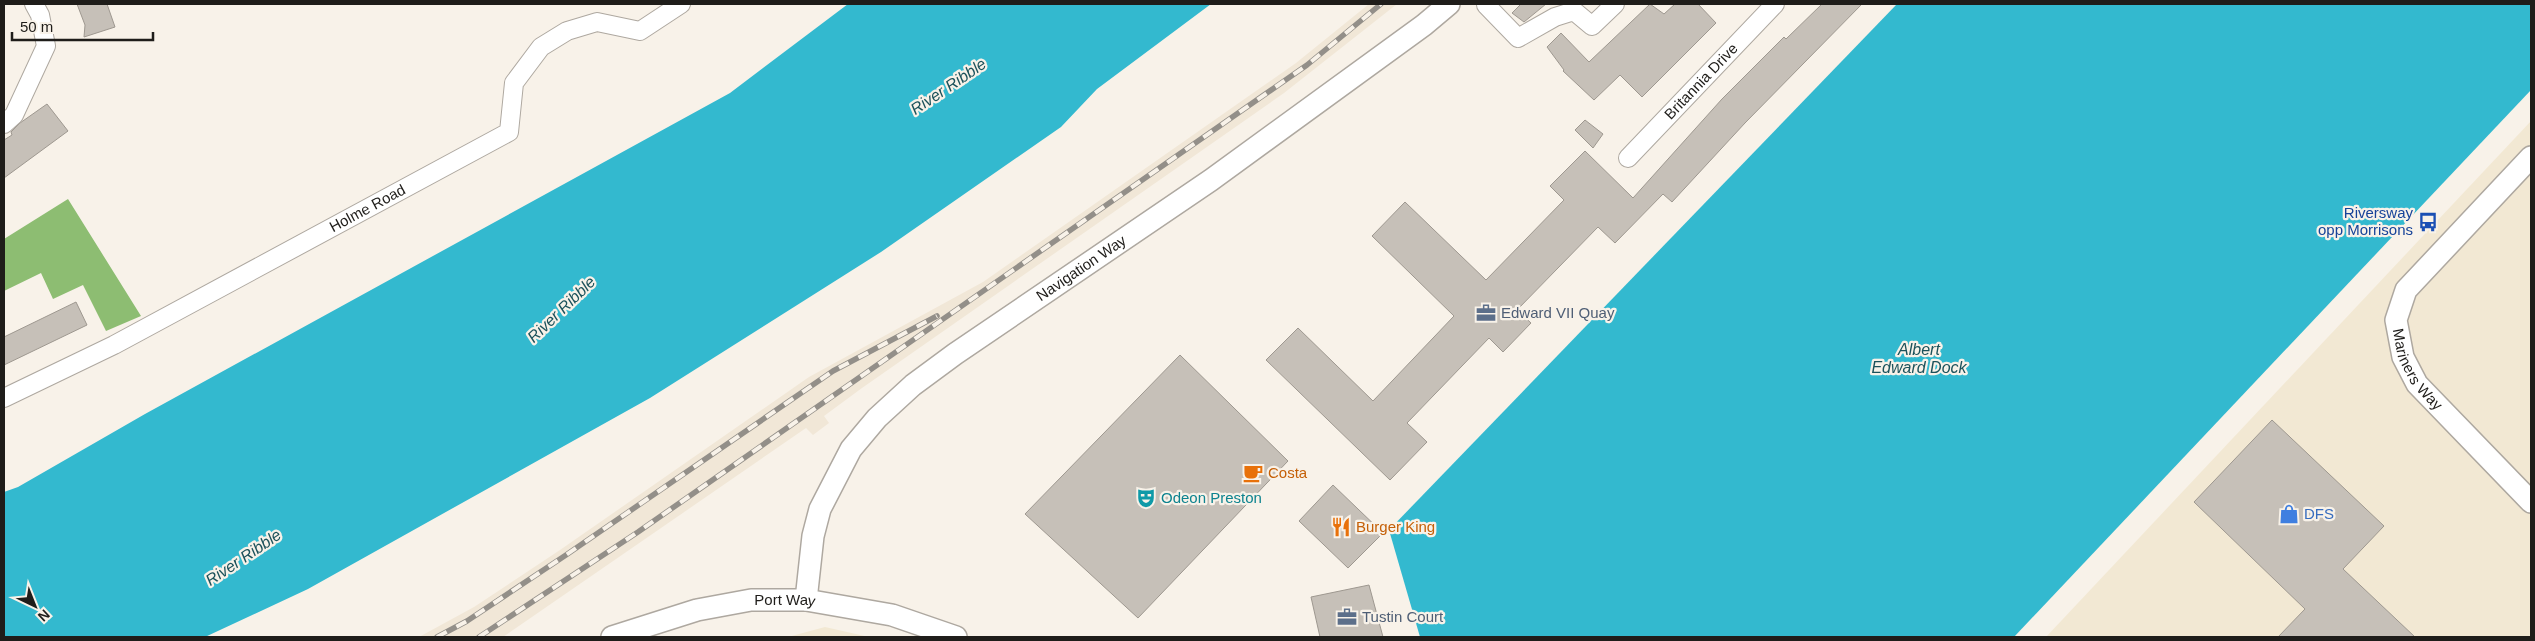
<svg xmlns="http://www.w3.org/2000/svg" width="2535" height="641" font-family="Arial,sans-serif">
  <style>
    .commercial { fill: #f2e8d3 }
    .built { fill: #f1e7d7 }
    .forest { fill: #8dbd72 }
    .water { fill: #33b9cf }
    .building { fill: #c6c0b8; stroke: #9e9890 }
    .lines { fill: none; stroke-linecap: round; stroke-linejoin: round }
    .minor-casing { stroke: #aea8a0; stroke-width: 20 }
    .tertiary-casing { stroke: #aea8a0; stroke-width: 24 }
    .minor { stroke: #fff; stroke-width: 18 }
    .tertiary { stroke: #fff; stroke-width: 21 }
    .rail-casing { stroke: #938f89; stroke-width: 5.5 }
    .rail { stroke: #f8f2e9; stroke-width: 4; stroke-dasharray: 11; stroke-linecap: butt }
    .labels { text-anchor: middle; stroke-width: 4.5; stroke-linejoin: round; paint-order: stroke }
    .street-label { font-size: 15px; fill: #1f1d1a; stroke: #f8f2e9 }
    .transit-label { font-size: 15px; fill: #164399; stroke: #f8f2e9; text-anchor: end }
    .service-label { font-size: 15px; fill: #4e5e75; stroke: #f8f2e9; text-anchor: start }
    .food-label { font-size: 15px; fill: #c56008; stroke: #f8f2e9; text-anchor: start }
    .culture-label { font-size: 15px; fill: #0d838f; stroke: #f8f2e9; text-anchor: start }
    .shop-label { font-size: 15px; fill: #366cbe; stroke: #f8f2e9; text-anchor: start }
    .water-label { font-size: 16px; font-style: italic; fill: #1c525b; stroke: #f8f2e9 }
  </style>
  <rect width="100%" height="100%" fill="#f8f2e9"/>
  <g class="commercial">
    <polygon points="2531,121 2531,637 2046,637"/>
    <polygon points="825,627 869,637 788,637"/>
  </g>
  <polygon class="built" points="1369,4 1397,4 1284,93 862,388 824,416 829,423 813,435 806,428 503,637 419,637 474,607 560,550 809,377 983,282 1296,63"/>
  <polygon class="forest" points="68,199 141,316 106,331 83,285 53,299 41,273 4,291 4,239"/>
  <g class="water">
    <polygon points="848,4 1211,4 1097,89 1061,127 881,252 650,398 308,589 205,637 4,637 4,492 18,487 145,414 730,93"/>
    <polygon points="1897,4 2531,4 2531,90 2014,637 1420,637 1389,530"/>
  </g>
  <g class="building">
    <polygon points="77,4 107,4 115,27 84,37 85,25"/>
    <polygon points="1521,4 1546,4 1524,22 1512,13"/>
    <polygon points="1650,4 1664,14 1675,4 1698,4 1716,23 1642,97 1620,75 1594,100 1563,71 1564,70 1547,47 1561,33 1589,62"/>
    <polygon points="1822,4 1862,4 1745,123 1672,202 1663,194 1615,243 1598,227 1517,310 1531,323 1503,352 1489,338 1407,423 1427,442 1390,480 1266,360 1298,328 1373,401 1454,316 1372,236 1405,202 1486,280 1564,200 1550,186 1585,151 1633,198 1722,99 1784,37 1786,39"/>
    <polygon points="47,104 68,131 4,178 4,140 12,135 11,132 20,123"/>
    <polygon points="1585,120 1603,134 1593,148 1575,130"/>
    <polygon points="76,302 87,325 4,365 4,337"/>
    <polygon points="1180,355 1288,461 1138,618 1025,514"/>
    <polygon points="2272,420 2384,526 2343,569 2415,637 2278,637 2305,609 2194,502"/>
    <polygon points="1333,485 1383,533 1348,568 1299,521"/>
    <polygon points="1369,585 1383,637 1320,637 1311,597"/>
  </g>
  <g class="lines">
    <defs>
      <g id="minor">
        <polyline points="1486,5 1518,38 1555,17 1574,11 1592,26 1615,4"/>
        <polyline points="4,124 14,115 46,46 40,15 34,4"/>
        <path id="s1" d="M 1628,158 L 1775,4"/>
        <path id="s2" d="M 4,398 L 114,345 L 509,132 L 514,83 L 541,47 L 567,31 L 597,22 L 640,31 L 681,4"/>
      </g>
      <g id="tertiary">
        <path id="s3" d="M 2531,157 L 2406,290 L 2396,320 L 2403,357 L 2417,384 L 2531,502"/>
        <path id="s4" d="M 806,600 L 813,536 L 820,509 L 851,449 L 877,418 L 913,385 L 955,354 L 1211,180 L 1424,25 L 1449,4"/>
        <path id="s5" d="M 612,637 L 697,610 L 751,600 L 806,600 L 892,615 L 956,637"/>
      </g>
    </defs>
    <use href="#minor" class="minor-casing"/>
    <use href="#tertiary" class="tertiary-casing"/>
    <use href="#minor" class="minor"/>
    <use href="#tertiary" class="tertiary"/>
    <defs>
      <g id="rail">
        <polyline points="437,637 467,621 566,555 833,371 937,316"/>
        <polyline points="479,637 638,532 1307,65 1381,4"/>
      </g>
    </defs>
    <use href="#rail" class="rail-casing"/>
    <use href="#rail" class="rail"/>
  </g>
  <defs>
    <symbol id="bus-bare" viewBox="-9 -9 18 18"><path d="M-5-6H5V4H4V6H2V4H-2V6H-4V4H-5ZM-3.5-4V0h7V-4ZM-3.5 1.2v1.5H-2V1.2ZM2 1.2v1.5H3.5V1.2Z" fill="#1a4fb4" stroke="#f8f2e9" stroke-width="2.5" paint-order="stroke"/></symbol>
    <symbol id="office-bare" viewBox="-9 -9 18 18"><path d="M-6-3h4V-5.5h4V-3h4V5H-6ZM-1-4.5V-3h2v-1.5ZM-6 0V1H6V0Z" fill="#5c6f8a" stroke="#f8f2e9" stroke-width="2.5" paint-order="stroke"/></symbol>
    <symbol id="cafe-bare" viewBox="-9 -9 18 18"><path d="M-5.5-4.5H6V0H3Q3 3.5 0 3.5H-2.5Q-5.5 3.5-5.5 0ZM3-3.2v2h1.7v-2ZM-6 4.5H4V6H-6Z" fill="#e8710a" stroke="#f8f2e9" stroke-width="2.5" paint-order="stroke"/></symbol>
    <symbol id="theatre-bare" viewBox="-9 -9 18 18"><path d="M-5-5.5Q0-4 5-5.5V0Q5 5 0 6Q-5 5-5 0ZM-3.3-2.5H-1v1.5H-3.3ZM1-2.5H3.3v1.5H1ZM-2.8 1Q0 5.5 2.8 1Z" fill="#0f9aa8" stroke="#f8f2e9" stroke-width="2.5" paint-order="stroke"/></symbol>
    <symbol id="shop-bare" viewBox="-9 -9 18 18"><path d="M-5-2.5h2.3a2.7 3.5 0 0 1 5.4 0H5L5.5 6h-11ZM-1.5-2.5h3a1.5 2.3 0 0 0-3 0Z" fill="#3f7fe0" stroke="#f8f2e9" stroke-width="2.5" paint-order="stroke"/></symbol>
    <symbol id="restaurant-bare" viewBox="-9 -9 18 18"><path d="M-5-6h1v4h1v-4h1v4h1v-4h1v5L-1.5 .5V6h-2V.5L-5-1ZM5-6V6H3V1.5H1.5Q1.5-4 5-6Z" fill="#e8710a" stroke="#f8f2e9" stroke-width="2.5" paint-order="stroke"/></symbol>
  </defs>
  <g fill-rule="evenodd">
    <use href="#bus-bare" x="2414" y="208" width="28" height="28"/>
    <use href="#office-bare" x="1472" y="299" width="28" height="28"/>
    <use href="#cafe-bare" x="1239" y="459" width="28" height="28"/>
    <use href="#theatre-bare" x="1132" y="484" width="28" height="28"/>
    <use href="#shop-bare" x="2275" y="500" width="28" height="28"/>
    <use href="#restaurant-bare" x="1327" y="513" width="28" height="28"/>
    <use href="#office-bare" x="1333" y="603" width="28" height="28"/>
  </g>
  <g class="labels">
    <g class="street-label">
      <text dy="5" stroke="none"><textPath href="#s1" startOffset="106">Britannia Drive</textPath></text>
      <text dy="5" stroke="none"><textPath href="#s2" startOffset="410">Holme Road</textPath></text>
      <text dy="5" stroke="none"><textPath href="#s4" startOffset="454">Navigation Way</textPath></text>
      <text dy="5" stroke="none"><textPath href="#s3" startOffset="269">Mariners Way</textPath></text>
      <text dy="5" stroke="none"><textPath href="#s5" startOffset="178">Port Way</textPath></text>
    </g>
    <g class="transit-label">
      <text x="2413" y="218">Riversway<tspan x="2413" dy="17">opp Morrisons</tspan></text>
    </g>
    <g class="service-label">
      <text x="1501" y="318">Edward VII Quay</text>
      <text x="1362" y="622">Tustin Court</text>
    </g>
    <g class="food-label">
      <text x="1268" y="478">Costa</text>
      <text x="1356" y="532">Burger King</text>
    </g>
    <g class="culture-label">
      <text x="1161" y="503">Odeon Preston</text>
    </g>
    <g class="shop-label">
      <text x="2304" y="519">DFS</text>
    </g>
    <g class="water-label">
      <text transform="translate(948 86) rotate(-34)" y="6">River Ribble</text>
      <text transform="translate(561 309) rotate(-44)" y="6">River Ribble</text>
      <text x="1919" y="355">Albert<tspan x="1919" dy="18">Edward Dock</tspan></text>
      <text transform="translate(243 557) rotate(-34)" y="6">River Ribble</text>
    </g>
  </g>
  <rect width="2535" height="641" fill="none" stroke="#1f1d1a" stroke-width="10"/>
  <g transform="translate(35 606) rotate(137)" stroke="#f8f2e9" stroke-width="4" paint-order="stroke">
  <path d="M0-4L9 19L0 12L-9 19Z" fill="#1f1d1a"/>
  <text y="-8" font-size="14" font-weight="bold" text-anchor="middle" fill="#1f1d1a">N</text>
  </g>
  <path d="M12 32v8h141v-8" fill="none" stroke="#1f1d1a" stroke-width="2.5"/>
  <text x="20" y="32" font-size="15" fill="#1f1d1a" stroke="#f8f2e9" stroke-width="4" paint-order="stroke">50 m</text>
</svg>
